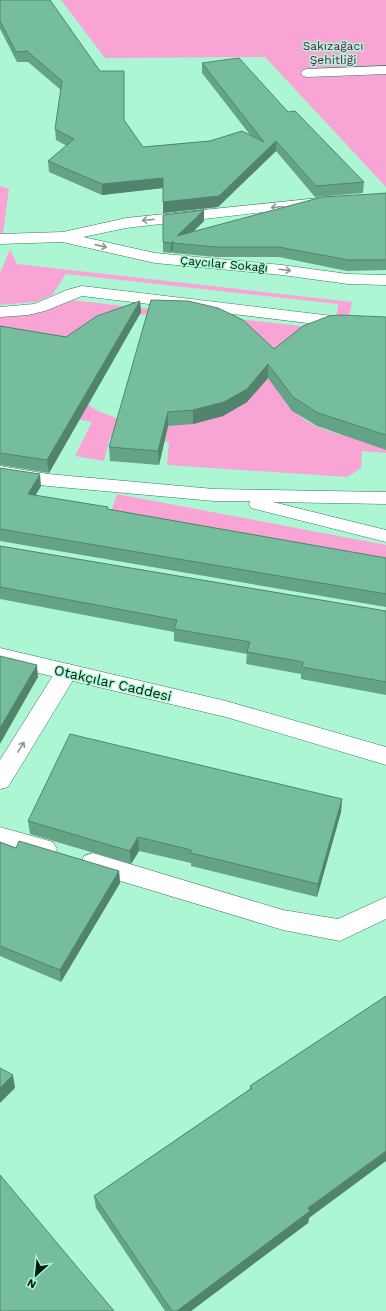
<svg xmlns="http://www.w3.org/2000/svg" width="386" height="1311" font-family="'Work Sans',sans-serif">
  <style>
    .green { fill: #f8a5d6; fill-rule: evenodd }
    .lines { fill: none; stroke-linecap: round; stroke-linejoin: round }
    .service-casing { stroke: #337c5e; stroke-width: 1 }
    .minor-casing { stroke: #337c5e; stroke-width: 1 }
    .secondary-casing { stroke: #337c5e; stroke-width: 1 }
    .service { fill: #fff; fill-rule: evenodd }
    .minor { fill: #fff; fill-rule: evenodd }
    .secondary { fill: #fff; fill-rule: evenodd }
    .wall { fill: #65a386 }
    .shaded-wall { fill: #52846d }
    .building { fill: #75bd9c; stroke: #52846d }
    .oneway { stroke: #8c9893 }
    .labels { text-anchor: middle; stroke-width: 3; stroke-linejoin: round; paint-order: stroke }
    .far-park-label { font-size: 12px; fill: #69134e; stroke: #adf6d3 }
    .far-street-label { font-size: 12px; fill: #001b0f; stroke: #adf6d3 }
    .street-label { font-size: 14px; fill: #001b0f; stroke: #adf6d3 }
  </style>
  <rect width="100%" height="100%" fill="#adf6d3"/>
  <g class="green">
    <polygon points="61,0 386,0 386,187 265,57 105,58"/>
    <polygon points="0,186 9,189 3,233 0,233"/>
    <polygon points="10,249 17,264 352,302 349,318 337,317 338,304 66,274 52,295 35,302 0,305 0,273"/>
    <path d="M 71,300 L 326,329 L 278,390 C 280,394 283,399 286,403 C 309,432 352,439 386,440 L 386,453 L 362,451 L 361,468 L 347,477 L 167,465 L 169,442 L 110,437 L 104,461 L 75,456 L 92,422 L 41,412 L 0,328 L 0,315 L 30,314 L 50,309 ZM 162,313 L 119,419 L 98,411 L 82,401 L 118,320 L 139,315 Z"/>
    <polygon points="117,494 386,545 386,565 110,515"/>
  </g>
  <g class="lines">
    <defs>
      <g id="service">
        <polygon points="386,66 386,74 307,77 303,76 301,73 303,70 307,69"/>
        <polygon points="82,286 341,317 386,319 386,329 341,327 82,296 45,311 28,315 0,317 0,307 34,304 67,290"/>
        <polygon points="0,466 48,474 214,489 386,492 386,504 273,502 386,530 386,542 251,508 249,504 250,501 214,501 48,486 0,478"/>
        <polygon points="0,827 53,842 57,849 53,856 45,859 0,845"/>
        <polygon points="93,853 283,910 338,919 386,897 386,919 340,941 283,930 84,870 81,863 84,856"/>
      </g>
      <g id="minor">
        <polygon points="319,198 324,199 326,202 324,205 126,228 83,237 155,253 282,265 348,274 386,275 386,285 348,284 282,275 155,263 62,242 0,244 0,234 63,232 126,218"/>
        <polygon points="67,664 75,666 78,672 8,787 0,789 0,760 59,666"/>
      </g>
      <polygon id="secondary" points="0,648 226,701 386,747 386,765 226,717 0,664"/>
    </defs>
    <use href="#service" class="service-casing"/>
    <use href="#minor" class="minor-casing"/>
    <use href="#secondary" class="secondary-casing"/>
    <use href="#service" class="service"/>
    <use href="#minor" class="minor"/>
    <use href="#secondary" class="secondary"/>
  </g>
  <g class="wall">
    <polygon points="0,0 100,71 124,71 124,121 143,147 210,141 251,136 202,73 202,63 288,112 364,182 363,193 315,197 276,151 218,207 163,213 163,188 102,195 49,172 48,161 67,146 56,140 55,129 61,90 28,62 17,62 0,29"/>
    <polygon points="386,193 386,270 347,271 279,257 216,257 173,253 173,251 171,253 163,252 163,215 204,221 192,232"/>
    <polygon points="140,301 141,312 49,473 0,465 0,326 66,337"/>
    <polygon points="386,317 386,450 317,426 292,411 268,378 247,402 223,416 193,424 168,426 159,465 110,461 109,447 274,349"/>
    <polygon points="0,468 41,486 35,496 386,558 386,607 0,541"/>
    <polygon points="0,546 386,611 386,695 301,679 301,674 246,664 247,654 174,641 174,632 0,599"/>
    <polygon points="342,799 341,812 317,897 191,866 191,863 139,851 131,864 30,834 28,821"/>
    <polygon points="0,842 16,848 119,871 120,883 61,982 0,956"/>
    <polygon points="386,996 309,1218 308,1223 191,1311 165,1311 96,1208 94,1196 250,1089 250,1086"/>
  </g>
  <g class="shaded-wall">
    <polygon points="276,141 276,151 218,207 163,213 163,202"/>
    <polygon points="163,178 163,188 102,195 102,184"/>
    <polygon points="204,210 204,221 181,244 177,236"/>
    <polygon points="173,241 173,251 171,253 171,243"/>
    <polygon points="140,301 141,312 49,473 47,460"/>
    <polygon points="268,364 268,378 247,402 223,416 193,424 193,410"/>
    <polygon points="168,412 168,426 159,465 158,451"/>
    <polygon points="40,474 41,486 29,506 28,494"/>
    <polygon points="37,665 38,677 0,744 0,728"/>
    <polygon points="342,799 341,812 317,897 318,884"/>
    <polygon points="138,837 139,851 131,864 130,851"/>
    <polygon points="119,871 120,883 61,982 60,970"/>
    <polygon points="13,1075 15,1088 0,1103 0,1088"/>
    <polygon points="386,1151 386,1161 309,1218 308,1223 191,1311 177,1311 308,1208"/>
  </g>
  <g class="building">
    <polygon points="0,0 50,0 100,71 124,71 124,120 143,147 210,141 242,131 264,142 202,63 239,58 288,112 295,111 364,182 316,186 276,141 219,196 163,202 163,178 102,184 48,161 74,139 55,129 62,81 27,51 16,52 0,21"/>
    <polygon points="386,193 386,260 348,260 279,247 216,247 173,243 173,241 171,243 163,242 163,215 204,210 177,236 322,197 373,194"/>
    <polygon points="151,300 188,301 218,308 243,320 274,349 303,326 329,316 340,315 386,317 386,435 318,413 293,397 268,364 247,389 224,402 193,410 168,412 158,451 109,447"/>
    <polygon points="140,301 47,460 0,453 0,326 66,337 97,316"/>
    <polygon points="0,468 40,474 28,494 108,507 107,509 386,558 386,594 0,529"/>
    <polygon points="0,546 386,611 386,682 302,667 303,662 247,652 250,642 174,629 177,620 0,587"/>
    <polygon points="0,656 37,665 0,728"/>
    <polygon points="70,734 342,799 318,884 191,853 191,850 138,837 130,851 28,821"/>
    <polygon points="19,841 119,871 60,970 0,946 0,842 16,848"/>
    <polygon points="386,996 386,1151 308,1208 310,1211 177,1311 172,1311 94,1196 252,1088 250,1086"/>
    <polygon points="0,1068 13,1075 0,1088"/>
    <polygon points="0,1175 114,1311 0,1311"/>
  </g>
  <defs><path id="oneway-shaft" d="M-6 0H5M1.5-3L5.5 0L1.5 3" fill="none" stroke-width="1.6" stroke-linecap="round" stroke-linejoin="round"/></defs>
  <g class="oneway">
    <use href="#oneway-shaft" transform="translate(277 207) rotate(175)"/>
    <use href="#oneway-shaft" transform="translate(148 220) rotate(174)"/>
    <use href="#oneway-shaft" transform="translate(101 246) rotate(13)"/>
    <use href="#oneway-shaft" transform="translate(285 270) rotate(7)"/>
    <use href="#oneway-shaft" transform="translate(21 747) rotate(-58)"/>
  </g>
  <g class="labels">
    <g class="far-park-label">
      <text x="333" y="50">Sakızağacı<tspan x="333" dy="14">Şehitliği</tspan></text>
    </g>
    <g class="far-street-label">
      <text transform="translate(224 264) rotate(5)" y="4">Çaycılar Sokağı</text>
    </g>
    <g class="street-label">
      <text transform="translate(113 683) rotate(13)" y="5">Otakçılar Caddesi</text>
    </g>
  </g>
  <g transform="translate(36 1275) rotate(207)" stroke="#adf6d3" stroke-width="3" paint-order="stroke">
  <path d="M0-3L7 15L0 10L-7 15Z" fill="#001b0f"/>
  <text y="-6" font-size="11" font-weight="bold" text-anchor="middle" fill="#001b0f">N</text>
  </g>
</svg>
